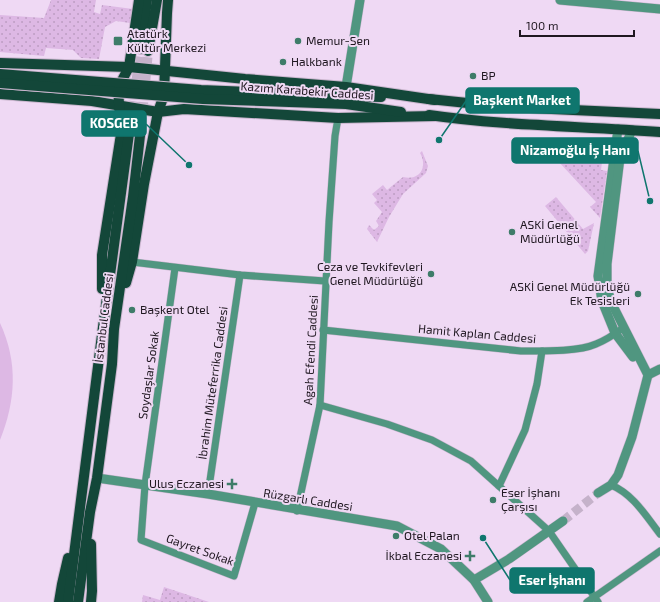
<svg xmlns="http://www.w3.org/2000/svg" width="660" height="602" font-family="'Exo 2',sans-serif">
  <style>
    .grass { fill: url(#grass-dots) }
    .green { fill: #ddb8e4 }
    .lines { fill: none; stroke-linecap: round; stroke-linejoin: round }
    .tertiary-tunnel { stroke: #c5b2ca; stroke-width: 9; stroke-dasharray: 9 4.5; stroke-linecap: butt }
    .primary-tunnel { stroke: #c5b2ca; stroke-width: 10; stroke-dasharray: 10 5; stroke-linecap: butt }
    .minor-casing { stroke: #cab6ce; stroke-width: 8 }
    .tertiary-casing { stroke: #cab6ce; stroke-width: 10 }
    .primary-casing { stroke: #cab6ce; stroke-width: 12 }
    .minor { stroke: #509680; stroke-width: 7 }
    .tertiary { stroke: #509680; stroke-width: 9 }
    .primary { stroke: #134739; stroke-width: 10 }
    .primary-bridge-casing { stroke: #cab6ce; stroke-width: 12; stroke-linecap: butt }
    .primary-bridge { stroke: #134739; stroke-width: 10 }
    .poi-dot { fill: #3e7c69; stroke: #efd9f4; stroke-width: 1.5 }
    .labels { text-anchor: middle; stroke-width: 4; stroke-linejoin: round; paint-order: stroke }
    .poi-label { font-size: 12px; fill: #1f1720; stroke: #efd9f4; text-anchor: start }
    .street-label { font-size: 12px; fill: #1f1720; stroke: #efd9f4 }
    .leader { fill: none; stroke: #0f766e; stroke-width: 1.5 }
    .callout-dot { fill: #0f766e; stroke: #efd9f4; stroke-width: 1.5 }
    .callout { fill: #0f766e; stroke: #0f766e; stroke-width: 1.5 }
    .callout-label { font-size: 13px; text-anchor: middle; font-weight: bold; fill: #fff }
  </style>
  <defs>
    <pattern id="grass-dots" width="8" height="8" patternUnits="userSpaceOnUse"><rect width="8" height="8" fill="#ddb8e4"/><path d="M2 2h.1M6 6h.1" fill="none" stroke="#bd9dc3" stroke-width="1.8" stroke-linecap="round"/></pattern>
  </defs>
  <rect width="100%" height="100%" fill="#efd9f4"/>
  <g class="grass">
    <polygon points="51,0 96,0 94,12 100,14 102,5 133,9 130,23 116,21 105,27 99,59 81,58 73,50 46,48 44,56 0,52 0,15 44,18"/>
    <polygon points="545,147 570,152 596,155 596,161 602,162 601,170 607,171 600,218 590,207 596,202"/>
    <path d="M 422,151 L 428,166 L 426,173 L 403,194 L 389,217 L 377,242 L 367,229 L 369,225 L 374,230 L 379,226 L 376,221 L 382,212 L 374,203 L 377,200 L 372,194 L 383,185 L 387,190 L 403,177 C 420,181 428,167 420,153 Z"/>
    <polygon points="556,197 583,229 594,223 588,251 585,254 545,206"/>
    <polygon points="164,587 209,602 142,602 143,595 160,600"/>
  </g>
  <path class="green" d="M 0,323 C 18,362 16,400 0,440 Z"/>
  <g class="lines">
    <polyline class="tertiary-tunnel" points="563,521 598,493"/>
    <g class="primary-tunnel">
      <polyline points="130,126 141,49"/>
      <polyline points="141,127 148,51"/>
    </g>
    <defs>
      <g id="minor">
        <polyline points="132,262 240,275 325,281"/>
        <polyline points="175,268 145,485 141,540 234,576 255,503"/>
        <path d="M 323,330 L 521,351 C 542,351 578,352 596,344 C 606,340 615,334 623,328"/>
        <polyline points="320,405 387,424 432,440 471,461 549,531 598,602"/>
        <path d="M 611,485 C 633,494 646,516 660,534"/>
        <polyline points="499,486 525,430 537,384 542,351"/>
        <polyline points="208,494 240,275"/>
        <polyline points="297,511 320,405 329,222 335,136 338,118"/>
        <polyline points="587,602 660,551"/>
      </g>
      <g id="tertiary">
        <polyline points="560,0 660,9"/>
        <polyline points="346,87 360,0"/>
        <polyline points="618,129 598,276 602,301 615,333 633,357"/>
        <polyline points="648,375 660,369"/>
        <polyline points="97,478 208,494 397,526 441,549 474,580 488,602"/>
        <polyline points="598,493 611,485 618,475 632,437 648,375 611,302 607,287 607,264 620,158 632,130"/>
        <polyline points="474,580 509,559 563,521"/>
      </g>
      <g id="primary">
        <polyline points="141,49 147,0"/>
        <polyline points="148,51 157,0"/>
        <polyline points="0,63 129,67 245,79 346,87 435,100"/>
        <polyline points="0,94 92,101 158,112 184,109 338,118 435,116"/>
        <polyline points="346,96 381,97"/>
        <polyline points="429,99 506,107 660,114"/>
        <polyline points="346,104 401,112"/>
        <path d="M 429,115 C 505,126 583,126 660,132"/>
        <polyline points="126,283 132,262 144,184 158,112 164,95 167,13 168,0"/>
        <polyline points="102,289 102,255 121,134 118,88 129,67 139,0"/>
        <polyline points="59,602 62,584 68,558"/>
        <polyline points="68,602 103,327 130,126"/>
        <polyline points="78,602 90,512 97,478 112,364 114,329 133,197 141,127"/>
        <polyline points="91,602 92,591 91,544"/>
      </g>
    </defs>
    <use href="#minor" class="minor-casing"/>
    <use href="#tertiary" class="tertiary-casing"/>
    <use href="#primary" class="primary-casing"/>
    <use href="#minor" class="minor"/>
    <use href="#tertiary" class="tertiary"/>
    <use href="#primary" class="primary"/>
    <defs>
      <g id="primary-bridge">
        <polyline points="0,74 201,90 346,96"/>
        <polyline points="0,83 203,99 346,104"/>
      </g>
    </defs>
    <use href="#primary-bridge" class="primary-bridge-casing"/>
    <use href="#primary-bridge" class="primary-bridge"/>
  </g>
  <g class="poi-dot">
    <rect x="113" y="36" width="10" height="10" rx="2"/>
    <circle cx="298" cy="41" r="4"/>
    <circle cx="283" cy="62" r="4"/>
    <circle cx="473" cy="76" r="4"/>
    <circle cx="512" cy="232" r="4"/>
    <circle cx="431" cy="274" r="4"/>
    <circle cx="638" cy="294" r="4"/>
    <circle cx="132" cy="310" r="4"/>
    <path d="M230 478h4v4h4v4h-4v4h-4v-4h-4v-4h4z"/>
    <circle cx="493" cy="500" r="4"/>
    <circle cx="396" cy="536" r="4"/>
    <path d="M468 550h4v4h4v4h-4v4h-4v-4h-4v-4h4z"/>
  </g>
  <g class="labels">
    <g class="poi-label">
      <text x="127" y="38">Atatürk<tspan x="127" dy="14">Kültür Merkezi</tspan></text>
      <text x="306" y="45">Memur-Sen</text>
      <text x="291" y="66">Halkbank</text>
      <text x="481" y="80">BP</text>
      <text x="520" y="229">ASKİ Genel<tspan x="520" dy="14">Müdürlüğü</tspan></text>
      <text x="423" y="271" text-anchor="end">Ceza ve Tevkifevleri<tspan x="423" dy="14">Genel Müdürlüğü</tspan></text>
      <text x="630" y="291" text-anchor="end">ASKİ Genel Müdürlüğü<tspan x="630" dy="14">Ek Tesisleri</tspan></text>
      <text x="140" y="314">Başkent Otel</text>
      <text x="224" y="488" text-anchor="end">Ulus Eczanesi</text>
      <text x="501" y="497">Eser İşhanı<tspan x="501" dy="14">Çarşısı</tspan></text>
      <text x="404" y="540">Otel Palan</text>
      <text x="462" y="560" text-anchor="end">İkbal Eczanesi</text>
    </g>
    <g class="street-label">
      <text transform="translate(307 91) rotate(4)" y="4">Kazım Karabekir Caddesi</text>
      <text transform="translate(104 318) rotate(-83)" y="4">İstanbul Caddesi</text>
      <text transform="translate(477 334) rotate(5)" y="4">Hamit Kaplan Caddesi</text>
      <text transform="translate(311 350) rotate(-87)" y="4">Agah Efendi Caddesi</text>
      <text transform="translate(149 375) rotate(-82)" y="4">Soydaşlar Sokak</text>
      <text transform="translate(213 383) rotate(-82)" y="4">İbrahim Müteferrika Caddesi</text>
      <text transform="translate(308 500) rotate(9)" y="4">Rüzgarlı Caddesi</text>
      <text transform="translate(200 550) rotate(20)" y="4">Gayret Sokak</text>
    </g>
  </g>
  <path class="leader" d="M439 140L466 101M189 165L146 124M650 201L638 151M483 538L510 580"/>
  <g class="callout-dot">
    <circle cx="439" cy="140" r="4"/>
    <circle cx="189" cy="165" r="4"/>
    <circle cx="650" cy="201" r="4"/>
    <circle cx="483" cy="538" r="4"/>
  </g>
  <g class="callout">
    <rect x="466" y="88" width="113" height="25" rx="4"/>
    <rect x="82" y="111" width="64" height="25" rx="4"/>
    <rect x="512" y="138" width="126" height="25" rx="4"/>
    <rect x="510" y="568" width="84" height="25" rx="4"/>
  </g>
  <g class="callout-label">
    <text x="522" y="105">Başkent Market</text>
    <text x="114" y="128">KOSGEB</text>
    <text x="575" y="155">Nizamoğlu İş Hanı</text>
    <text x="552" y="585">Eser İşhanı</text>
  </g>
  <path d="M520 30v6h114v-6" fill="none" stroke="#1f1720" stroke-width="2"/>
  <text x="526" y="30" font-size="12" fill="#1f1720" stroke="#efd9f4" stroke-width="3" paint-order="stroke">100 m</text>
</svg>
